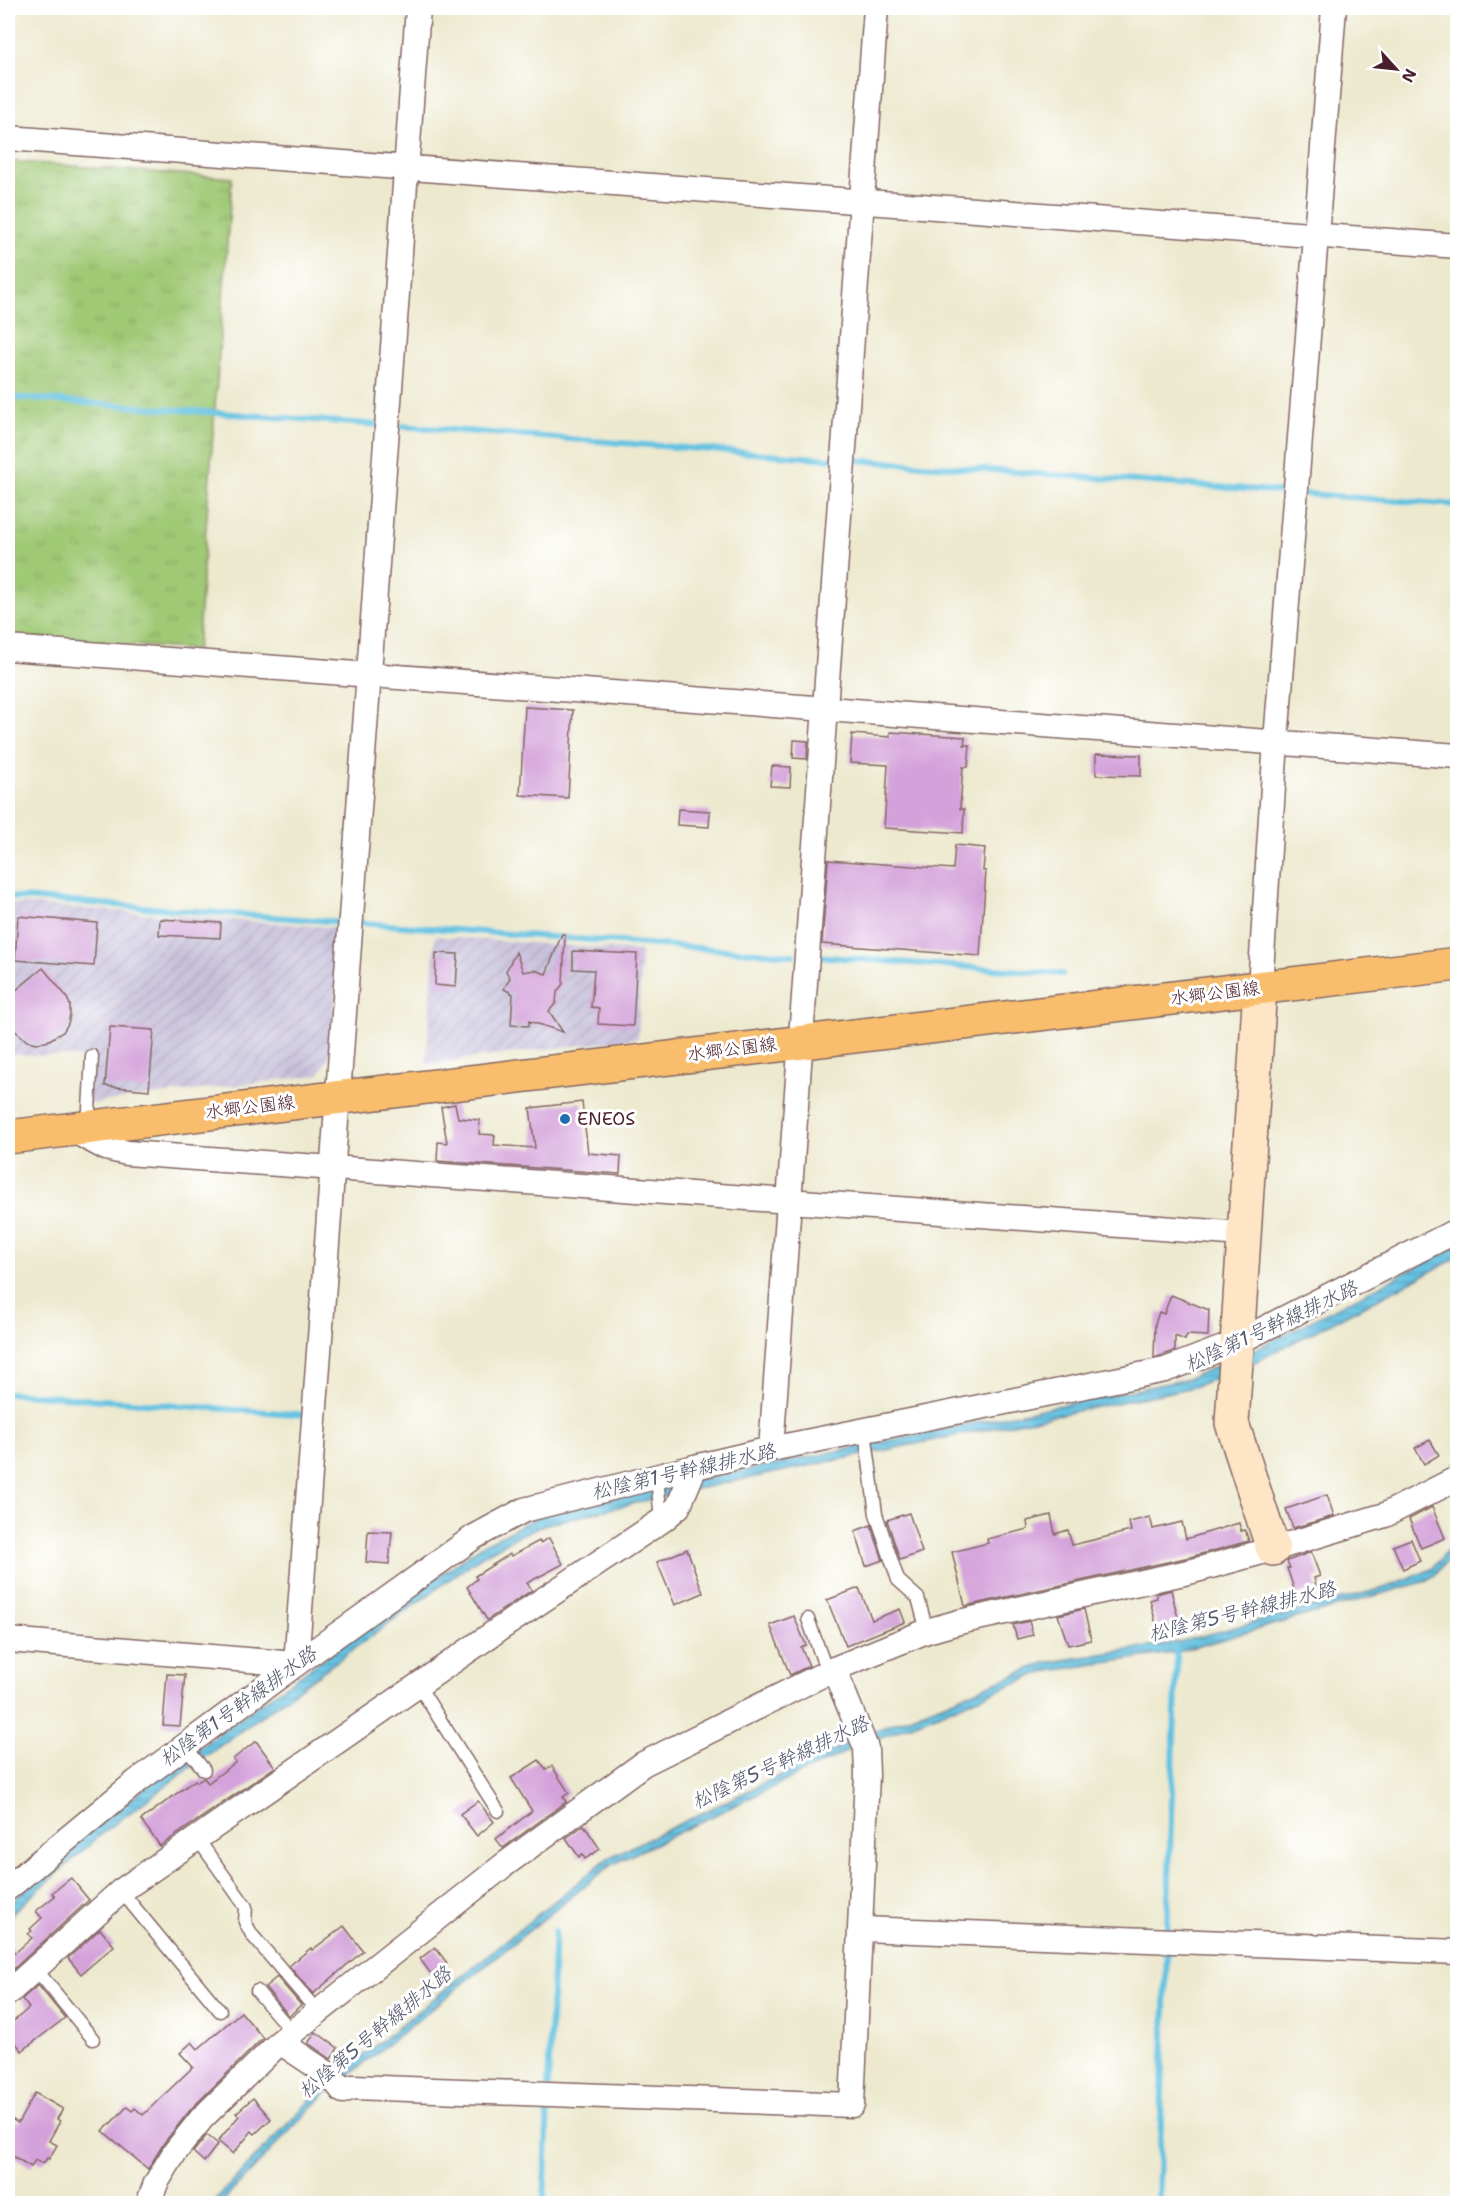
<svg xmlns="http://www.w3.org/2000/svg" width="1465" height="2211" font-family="'Shantell Sans','Klee One',sans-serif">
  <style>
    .industrial { fill: url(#industrial-furrows) }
    .grass { fill: url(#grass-tufts); stroke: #747450; stroke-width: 1.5 }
    .water { fill: url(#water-rules); stroke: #577086; stroke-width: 1.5 }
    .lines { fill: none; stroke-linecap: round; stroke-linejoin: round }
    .stream { stroke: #64c2e2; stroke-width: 6 }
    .building { fill: #d4a2da }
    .lane-casing { stroke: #836664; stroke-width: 15 }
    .street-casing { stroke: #836664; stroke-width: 27 }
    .secondary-casing { stroke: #836664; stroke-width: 36 }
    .primary-casing { stroke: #836664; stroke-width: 36 }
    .lane { stroke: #fff; stroke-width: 12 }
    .street { stroke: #fff; stroke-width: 24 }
    .secondary { stroke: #fde5c5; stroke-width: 33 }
    .primary { stroke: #f9be6d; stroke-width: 33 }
    .poi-dot { fill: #1f6fb2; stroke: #fff; stroke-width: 2 }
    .labels { text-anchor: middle; stroke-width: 6; stroke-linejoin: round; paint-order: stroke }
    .street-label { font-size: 18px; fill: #4a1f2b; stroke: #fff }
    .poi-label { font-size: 18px; fill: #4a1f2b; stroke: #fff; text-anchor: start }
    .water-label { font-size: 20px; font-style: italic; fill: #53586b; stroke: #fff }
  </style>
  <defs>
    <pattern id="industrial-furrows" width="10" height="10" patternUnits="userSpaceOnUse" patternTransform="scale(1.5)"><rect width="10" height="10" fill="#c6c0da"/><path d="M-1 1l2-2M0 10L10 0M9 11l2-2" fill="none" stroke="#aca5bb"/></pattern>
    <pattern id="grass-tufts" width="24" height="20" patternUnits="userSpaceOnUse" patternTransform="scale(1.5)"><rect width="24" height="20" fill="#9fc975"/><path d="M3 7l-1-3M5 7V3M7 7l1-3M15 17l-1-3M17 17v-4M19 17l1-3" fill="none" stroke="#8aac65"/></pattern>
    <pattern id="water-rules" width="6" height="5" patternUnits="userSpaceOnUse" patternTransform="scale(1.5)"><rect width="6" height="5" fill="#64c2e2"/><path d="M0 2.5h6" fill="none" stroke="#58a6c2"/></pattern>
  </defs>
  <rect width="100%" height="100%" fill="#fff"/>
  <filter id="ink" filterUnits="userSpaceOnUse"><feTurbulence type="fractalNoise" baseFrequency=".0167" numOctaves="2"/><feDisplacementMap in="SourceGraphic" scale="12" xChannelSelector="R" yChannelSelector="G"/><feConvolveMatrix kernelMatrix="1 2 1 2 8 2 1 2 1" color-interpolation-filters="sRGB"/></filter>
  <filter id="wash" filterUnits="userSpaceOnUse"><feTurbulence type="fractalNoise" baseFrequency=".008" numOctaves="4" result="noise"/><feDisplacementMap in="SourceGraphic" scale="24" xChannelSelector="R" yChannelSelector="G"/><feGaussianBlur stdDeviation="1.35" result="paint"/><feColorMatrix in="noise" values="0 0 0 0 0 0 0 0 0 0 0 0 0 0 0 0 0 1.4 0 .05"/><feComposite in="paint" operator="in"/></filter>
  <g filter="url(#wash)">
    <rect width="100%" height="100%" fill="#ede9cf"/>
    <g class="industrial">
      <polygon points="8,903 343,928 330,1056 318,1075 78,1105 81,1057 8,1054"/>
      <polygon points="435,936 641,951 638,1038 426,1064"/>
    </g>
    <polygon class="grass" points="8,161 232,178 197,650 8,636"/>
    <g class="water">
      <polygon points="1457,1246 1457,1258 1259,1360 1194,1387 677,1493 543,1525 516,1537 482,1556 191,1767 104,1832 8,1917 8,1905 101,1822 183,1759 481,1546 543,1514 700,1478 707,1478 1187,1379 1252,1351"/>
      <polygon points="1457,1539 1457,1549 1434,1576 1423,1582 1178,1652 1043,1672 856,1747 611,1865 322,2097 221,2203 211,2204 318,2092 608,1858 869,1733 1044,1663 1179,1642 1384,1588 1432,1569"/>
    </g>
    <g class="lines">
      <g class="stream">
        <polyline points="8,397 380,425"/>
        <polyline points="401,426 831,459"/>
        <polyline points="855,460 1286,492"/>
        <polyline points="1306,494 1458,505"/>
        <polyline points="8,897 341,922"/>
        <polyline points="362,923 793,955"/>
        <polyline points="815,956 1062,974"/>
        <polyline points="8,1393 308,1415"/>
        <polyline points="1167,1931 1177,1658 1175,1647"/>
        <polyline points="548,2085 555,1931"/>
        <polyline points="544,2204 548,2103"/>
        <polyline points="1158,2204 1167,1951"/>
      </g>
    </g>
    <g id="blocks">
      <g class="building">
        <polygon points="525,707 573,710 568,798 520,795"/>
        <polygon points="890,732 965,737 964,745 970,745 968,767 963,767 960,809 964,809 963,833 884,828 888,765 850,763 851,747 852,734 890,737"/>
        <polygon points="794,740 808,741 807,759 793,758"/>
        <polygon points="1096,754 1141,755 1141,776 1096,775"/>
        <polygon points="772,766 791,767 790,787 770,786"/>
        <polygon points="678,809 710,811 709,827 677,825"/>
        <polygon points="955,845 985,848 983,871 986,871 980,956 822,944 828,860 953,869"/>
        <polygon points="18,916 97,923 94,966 15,960"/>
        <polygon points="160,919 221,923 220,938 159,935"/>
        <polygon points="562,934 565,934 563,984 557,992 556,1003 549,1011 563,1032 529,1021 529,1026 511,1025 513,994 504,989 510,978 506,971 516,952 523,972 535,970 546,974"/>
        <polygon points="573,951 637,954 633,1026 598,1024 599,1008 591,1007 594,970 573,969"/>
        <polygon points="436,953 458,954 456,987 435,985"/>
        <polygon points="43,968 66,996 70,1005 70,1014 68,1024 63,1032 46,1042 36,1043 27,1041 12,1028 8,1019 8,1009 10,999 15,991"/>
        <polygon points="110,1027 154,1030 149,1090 105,1086"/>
        <polygon points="582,1102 588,1153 621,1156 620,1174 437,1161 438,1142 447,1143 441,1107 455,1104 458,1118 480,1120 479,1134 495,1135 494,1145 535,1148 530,1108"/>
        <polygon points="1171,1295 1209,1310 1208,1336 1187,1335 1185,1340 1175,1336 1175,1351 1154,1358 1155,1324 1159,1312 1164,1314"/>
        <polygon points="1430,1440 1439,1455 1424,1464 1415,1448"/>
        <polygon points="1327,1495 1334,1516 1293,1528 1286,1509"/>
        <polygon points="1432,1507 1445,1538 1421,1548 1409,1519"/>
        <polygon points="909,1513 922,1552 900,1560 887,1520"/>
        <polygon points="1051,1515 1055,1534 1068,1530 1072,1545 1131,1531 1129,1522 1150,1517 1153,1529 1182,1522 1186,1539 1239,1523 1241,1531 1245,1530 1249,1541 1190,1557 965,1606 952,1552 988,1543 987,1539 1028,1529 1027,1521"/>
        <polygon points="871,1525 883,1560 866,1566 855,1531"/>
        <polygon points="368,1531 392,1532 389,1564 366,1562"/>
        <polygon points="549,1538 563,1564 527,1583 532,1590 487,1620 467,1587 477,1579 475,1576 510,1554 511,1556 539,1541 540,1543"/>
        <polygon points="1411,1539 1420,1561 1403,1569 1393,1546"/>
        <polygon points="687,1549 703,1593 675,1605 657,1562"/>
        <polygon points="1311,1552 1320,1576 1314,1578 1317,1588 1296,1595 1287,1568 1290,1568 1287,1561"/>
        <polygon points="859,1588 872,1620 900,1609 905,1622 846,1646 827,1600"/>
        <polygon points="1171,1590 1180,1626 1158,1632 1150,1600 1157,1598 1156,1594"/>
        <polygon points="1084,1609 1091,1640 1068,1645 1058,1615"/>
        <polygon points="794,1616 806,1645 801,1647 809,1666 790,1675 770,1625"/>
        <polygon points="1029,1621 1033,1635 1017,1639 1013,1625"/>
        <polygon points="167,1674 185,1675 180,1726 163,1725"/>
        <polygon points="256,1741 275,1767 160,1846 141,1820 195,1780 197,1782 204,1778 208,1783 236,1762 233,1759"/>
        <polygon points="539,1760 546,1770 552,1766 569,1793 563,1797 566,1802 503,1848 496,1839 532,1811 511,1778"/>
        <polygon points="478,1801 494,1822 477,1836 460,1814"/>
        <polygon points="584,1825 600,1849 585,1859 582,1854 579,1857 566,1838"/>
        <polygon points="71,1878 89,1900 8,1974 8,1944 15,1953 32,1938 28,1934 32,1931 30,1929 42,1918 36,1911 55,1896 52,1893"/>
        <polygon points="344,1926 363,1951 313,1994 289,1966 311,1948 312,1950"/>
        <polygon points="100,1929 114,1946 81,1974 68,1958"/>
        <polygon points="435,1947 447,1963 431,1974 420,1959"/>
        <polygon points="277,1977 301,2005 289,2016 265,1987"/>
        <polygon points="38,1985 65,2018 22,2051 8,2033 8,2026 29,2008 22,1999"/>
        <polygon points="241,2012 263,2038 191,2109 164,2143 148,2169 103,2131 127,2107 132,2111 135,2108 143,2115 193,2067 180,2053 192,2042 198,2049"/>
        <polygon points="316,2032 338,2048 331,2059 308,2043"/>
        <polygon points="35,2093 63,2109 57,2119 60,2121 49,2141 57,2145 49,2159 47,2158 43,2164 35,2160 31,2167 8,2153 8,2117 18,2123"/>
        <polygon points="253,2098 271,2119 255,2134 252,2131 233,2154 218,2141 239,2116 236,2113"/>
        <polygon points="207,2135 218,2144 204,2162 193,2152"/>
      </g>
    </g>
  </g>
  <g filter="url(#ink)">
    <use href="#blocks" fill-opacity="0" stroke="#836664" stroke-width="1.5"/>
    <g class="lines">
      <defs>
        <g id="lane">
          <polyline points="88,1127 92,1056"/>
          <polyline points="865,1431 876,1514 898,1580 918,1598 927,1631"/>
          <polyline points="657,1477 661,1521"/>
          <polyline points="808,1619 827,1672"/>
          <polyline points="418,1685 498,1811"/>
          <polyline points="185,1746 204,1770"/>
          <polyline points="197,1838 246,1907 245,1922 252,1935 318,2012"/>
          <polyline points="121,1891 220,2011"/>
          <polyline points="35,1968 93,2039"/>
          <polyline points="257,1991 292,2032"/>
        </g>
        <g id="street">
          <polyline points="8,138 1458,246"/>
          <polyline points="8,648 1458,756"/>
          <polyline points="1260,987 1276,741 1334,8"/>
          <polyline points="72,1130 106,1148 127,1153 1243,1234"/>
          <polyline points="771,1449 876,8"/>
          <polyline points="8,1640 296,1664 418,8"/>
          <polyline points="8,1888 136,1782 296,1664 474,1537 524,1510 695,1467"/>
          <polyline points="861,1929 1458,1952"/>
          <polyline points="8,1993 121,1891 495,1632 664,1519 678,1507 695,1467 771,1449 1165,1370 1236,1343 1458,1230"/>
          <polyline points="280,2042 331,2076 343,2091 353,2087 852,2105 867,1775 866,1748 834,1669"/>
          <polyline points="148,2204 156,2183 175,2152 202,2118 280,2042 504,1865 643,1764 834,1669 927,1631 959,1622 1193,1571 1273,1549 1385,1515 1458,1478"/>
        </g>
        <polyline id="secondary" points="1260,987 1232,1423 1273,1549"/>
        <polyline id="primary" points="8,1137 1458,964"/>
      </defs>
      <use href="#lane" class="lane-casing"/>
      <use href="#street" class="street-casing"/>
      <use href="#secondary" class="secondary-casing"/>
      <use href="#primary" class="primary-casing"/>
      <use href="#lane" class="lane"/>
      <use href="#street" class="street"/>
      <use href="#secondary" class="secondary"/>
      <use href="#primary" class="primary"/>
    </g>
  </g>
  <circle class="poi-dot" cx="565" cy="1119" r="6"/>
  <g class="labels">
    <g class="street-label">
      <text transform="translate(1215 993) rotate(-7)" y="6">水郷公園線</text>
      <text transform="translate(732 1049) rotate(-7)" y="6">水郷公園線</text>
      <text transform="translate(250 1107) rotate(-7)" y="6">水郷公園線</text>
    </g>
    <g class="poi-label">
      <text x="577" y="1125">ENEOS</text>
    </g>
    <g class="water-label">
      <text transform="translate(1271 1326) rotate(-25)" y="7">松陰第1号幹線排水路</text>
      <text transform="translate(683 1471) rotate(-13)" y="7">松陰第1号幹線排水路</text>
      <text transform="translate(1242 1611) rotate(-14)" y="7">松陰第5号幹線排水路</text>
      <text transform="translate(238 1706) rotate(-36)" y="7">松陰第1号幹線排水路</text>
      <text transform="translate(780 1762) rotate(-25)" y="7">松陰第5号幹線排水路</text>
      <text transform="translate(375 2032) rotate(-40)" y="7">松陰第5号幹線排水路</text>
    </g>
  </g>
  <rect width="1465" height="2211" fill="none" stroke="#fff" stroke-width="30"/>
  <g transform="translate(1396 69) rotate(117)" stroke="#ffffff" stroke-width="4.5" paint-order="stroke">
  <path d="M0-4.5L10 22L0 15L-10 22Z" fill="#4a1f2b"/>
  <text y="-9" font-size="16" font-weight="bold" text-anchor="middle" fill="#4a1f2b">N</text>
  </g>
</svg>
